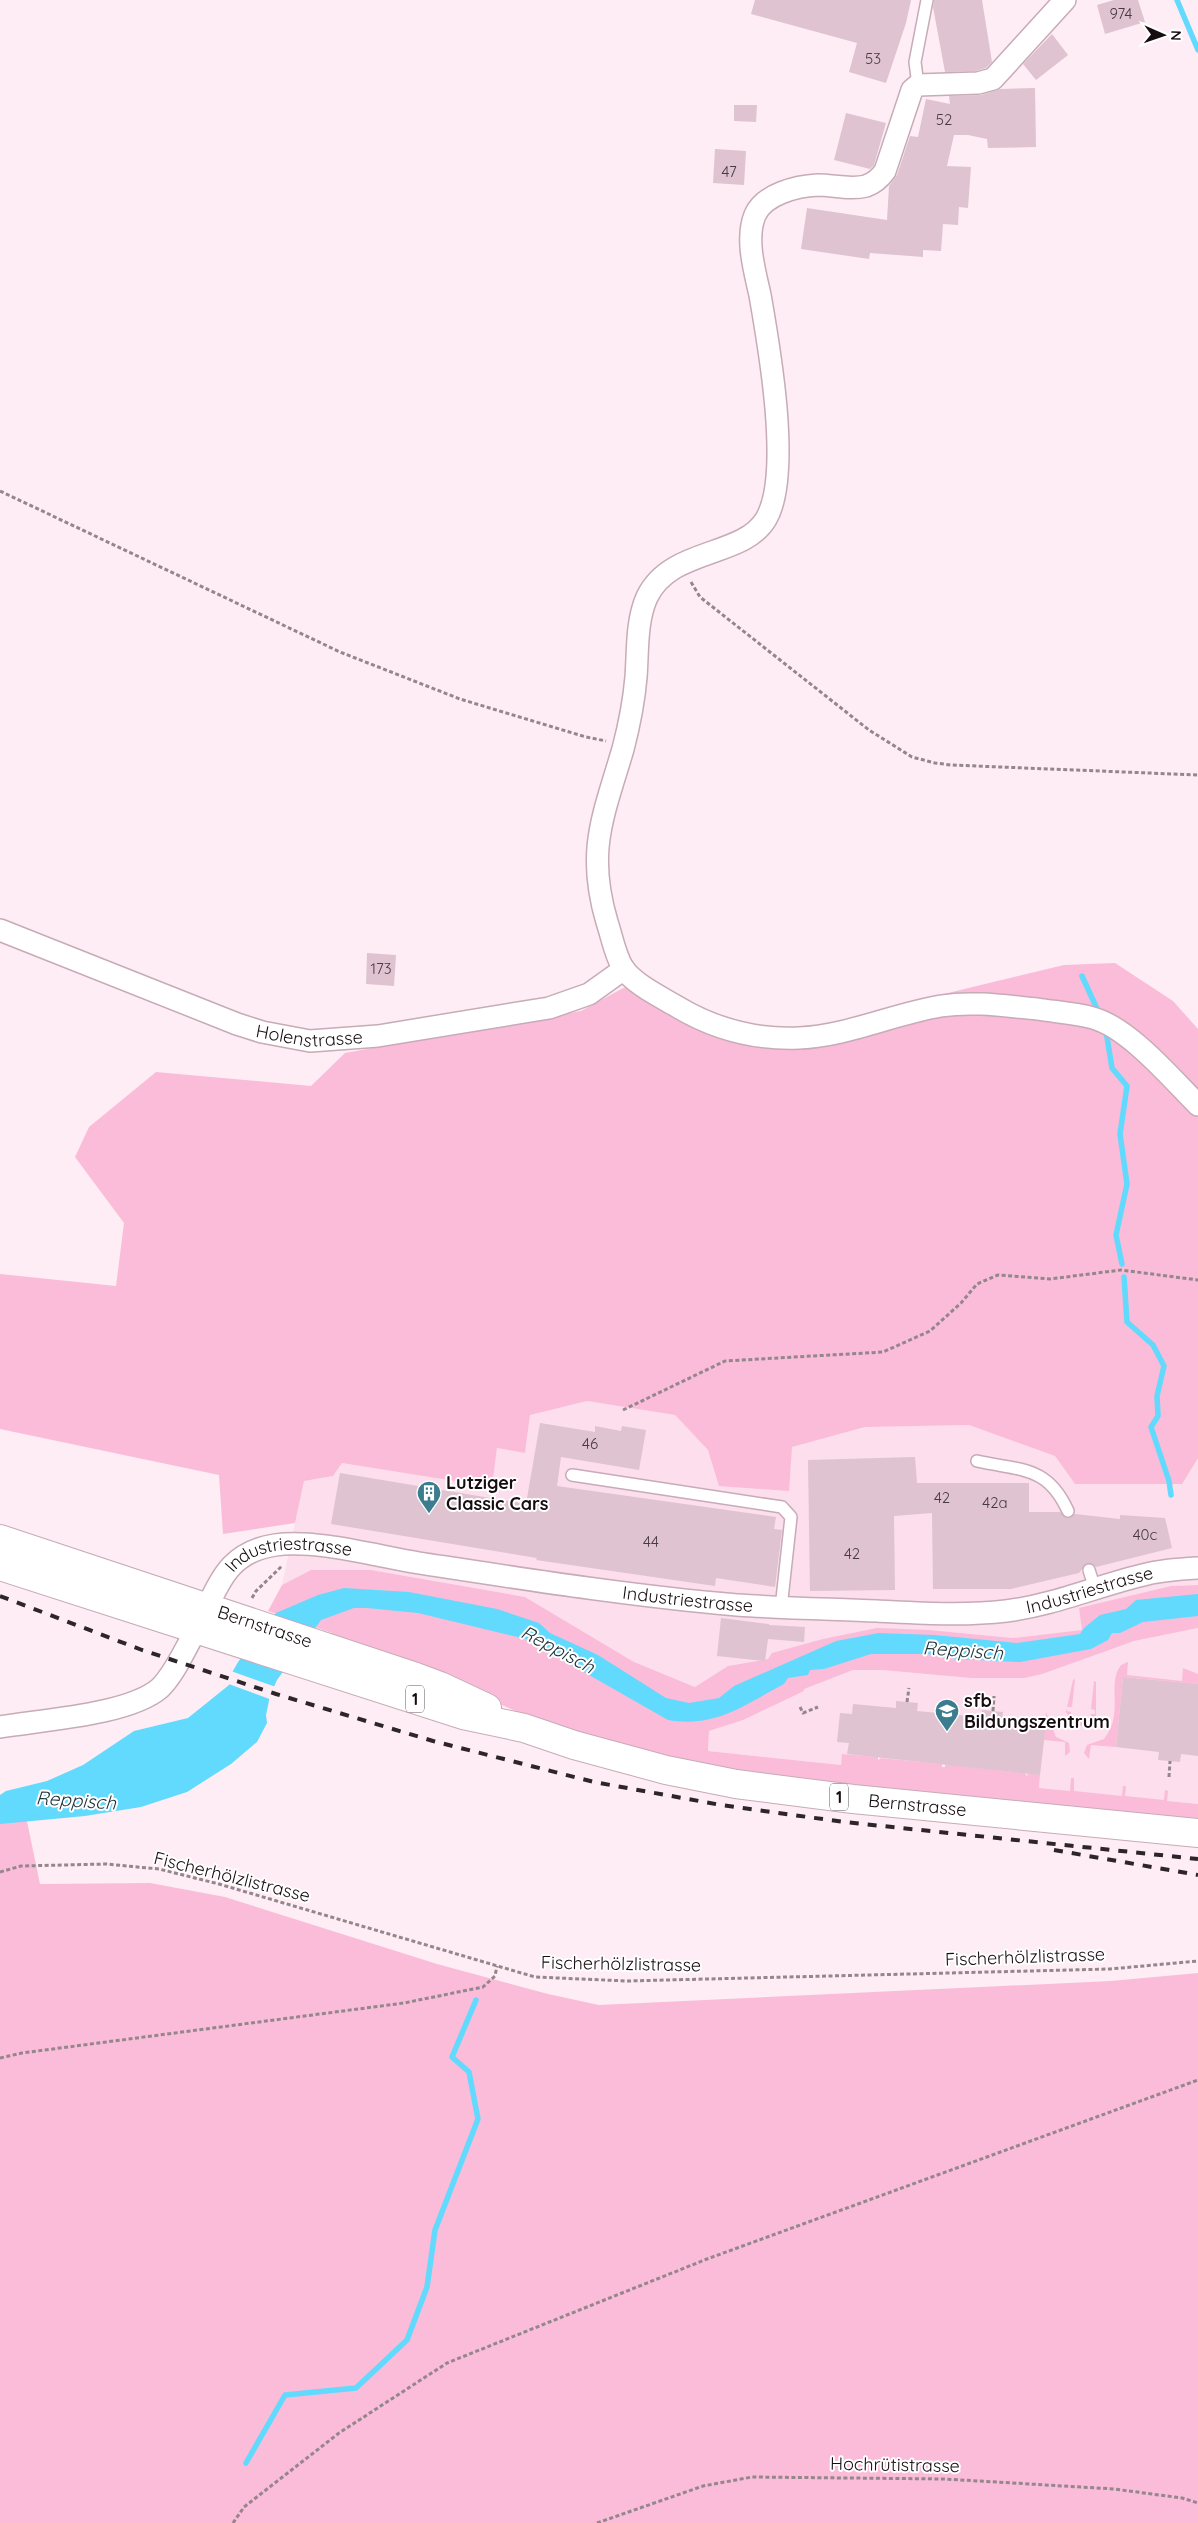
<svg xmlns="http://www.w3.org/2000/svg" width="1198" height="2523" font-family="Quicksand,sans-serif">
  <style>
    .built { fill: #fcdeec }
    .green { fill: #fabcd9 }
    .water { fill: #61dafd }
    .pier { fill: #feedf4 }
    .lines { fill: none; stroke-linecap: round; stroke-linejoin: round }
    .stream { stroke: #61dafd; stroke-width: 5.5 }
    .building { fill: #dfc3d0 }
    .service-casing { stroke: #c7abb7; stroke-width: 14 }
    .minor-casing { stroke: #c7abb7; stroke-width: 24 }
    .primary-casing { stroke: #c7abb7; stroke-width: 30 }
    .path { stroke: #94878c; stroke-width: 3; stroke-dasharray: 4 2.5; stroke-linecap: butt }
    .service { stroke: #fff; stroke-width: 11 }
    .minor { stroke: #fff; stroke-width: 21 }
    .primary { stroke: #fff; stroke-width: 28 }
    .rail { stroke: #2e2529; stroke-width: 4; stroke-dasharray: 9 9; stroke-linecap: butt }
    .labels { text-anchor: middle; stroke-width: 4; stroke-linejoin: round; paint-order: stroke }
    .number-label { font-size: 15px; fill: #483a41 }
    .shield { fill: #fff; stroke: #5c5658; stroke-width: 1 }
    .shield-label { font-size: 16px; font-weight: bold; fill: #160d11 }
    .street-label { font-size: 18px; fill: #160d11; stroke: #fff }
    .poi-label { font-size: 18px; font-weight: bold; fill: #160d11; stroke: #fff; text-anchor: start }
    .water-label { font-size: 19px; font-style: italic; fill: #1b3037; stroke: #fff }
  </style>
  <rect width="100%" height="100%" fill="#feedf4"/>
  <g class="built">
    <polygon points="587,1401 675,1415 708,1450 792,1447 865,1427 969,1425 1055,1456 1075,1484 1198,1458 1198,1585 1171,1586 1079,1609 1083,1630 1013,1638 929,1630 728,1666 695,1687 634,1662 525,1597 371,1570 311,1570 282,1585 304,1481 333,1476 342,1463 492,1487 497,1448 525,1453 530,1415"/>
    <polygon points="1198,1628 1198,1804 1039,1788 1040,1775 843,1754 841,1765 708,1751 709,1731 743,1720 804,1691 803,1689 853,1670 882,1670 971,1678 1024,1678 1134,1641"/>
  </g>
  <g class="green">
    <polygon points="1115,963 1173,1001 1198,1029 1198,1458 1182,1484 1075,1484 1055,1456 969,1425 865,1427 792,1447 789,1491 719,1486 708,1450 675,1415 587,1401 530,1415 525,1453 497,1448 492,1487 342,1463 333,1476 304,1481 295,1523 223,1534 219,1475 0,1429 0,1274 116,1286 124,1223 75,1157 89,1127 156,1072 311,1086 345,1053 581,1011 627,986 685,1009 782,1035 824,1032 919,1000 1064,965"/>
    <polygon points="311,1570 371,1570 525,1597 634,1662 695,1687 728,1666 768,1659 772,1653 823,1639 877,1628 929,1630 1013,1638 1082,1630 1079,1608 1171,1586 1198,1585 1198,1628 1134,1641 1042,1674 1024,1678 971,1678 882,1670 853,1670 804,1689 804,1691 743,1720 709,1731 708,1751 841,1765 842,1754 878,1757 878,1760 881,1758 942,1764 942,1767 945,1767 945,1764 1025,1773 1027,1776 1028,1773 1040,1775 1039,1788 1070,1791 1071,1778 1074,1778 1074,1791 1122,1796 1123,1786 1126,1786 1125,1796 1164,1800 1165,1790 1168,1791 1167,1801 1198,1804 1198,1818 1131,1815 839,1785 718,1768 609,1743 525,1715 407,1664 329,1636 332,1633 268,1611 282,1585"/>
    <path d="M 1128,1662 L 1127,1675 L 1182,1681 L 1183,1668 L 1198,1674 L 1198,1684 L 1123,1677 L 1116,1747 L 1091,1745 L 1089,1759 L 1084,1753 L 1087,1745 L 1104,1739 C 1125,1713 1106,1684 1121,1665 Z"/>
    <polygon points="1075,1679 1072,1707 1067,1707 1067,1711 1071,1712 1071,1720 1089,1722 1091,1714 1095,1714 1095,1710 1091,1709 1094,1681 1096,1682 1096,1716 1085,1726 1074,1725 1066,1712 1073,1680"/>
    <polygon points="1046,1712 1056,1737 1069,1743 1070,1752 1065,1756 1065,1742 1044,1740"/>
    <polygon points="23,1802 40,1884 150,1883 225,1897 437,1964 548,1994 599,2005 1111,1981 1198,1973 1198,2523 0,2523 0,1808"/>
  </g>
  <path class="water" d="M 344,1588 L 409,1592 L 497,1609 L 539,1623 L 550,1633 L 598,1655 L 666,1698 L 689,1703 L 719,1698 L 734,1686 L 836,1641 L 879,1633 L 934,1635 L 1017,1643 L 1080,1634 L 1084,1628 L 1100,1615 L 1126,1609 L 1136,1600 L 1198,1594 L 1198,1616 L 1143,1622 L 1120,1633 L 1112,1633 L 1108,1640 L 1091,1649 L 1020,1662 L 957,1659 L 927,1654 L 871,1654 L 824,1669 L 810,1670 L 808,1675 L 788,1678 L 784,1684 C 744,1705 716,1728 668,1720 L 526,1639 L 418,1613 L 367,1608 L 354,1608 L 321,1620 L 277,1680 L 270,1696 L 266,1715 L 267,1723 L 257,1742 L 231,1764 L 187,1792 L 141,1807 L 85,1816 L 0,1824 L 0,1795 L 6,1791 L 47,1781 L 83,1765 L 134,1731 L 188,1718 L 229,1685 L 229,1678 L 238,1662 L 276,1613 L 318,1595 Z"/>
  <polygon class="pier" points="231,1671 276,1687 272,1700 226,1683"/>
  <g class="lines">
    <g class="stream">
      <polyline points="1177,0 1198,50"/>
      <polyline points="1082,976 1098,1011"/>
      <polyline points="1106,1031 1112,1068 1127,1086 1120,1134 1127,1184 1116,1235 1122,1264"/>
      <polyline points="1124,1277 1127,1322 1153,1345 1164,1366 1157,1396 1158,1416 1151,1427 1169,1481 1171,1495"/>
      <polyline points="246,2463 285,2395 356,2388 407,2340 427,2287 435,2230 478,2119 469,2072 452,2057 476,2000"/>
    </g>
  </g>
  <g class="building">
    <polygon points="755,0 911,0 906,23 886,83 849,72 857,43 751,14"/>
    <polygon points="934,0 982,0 992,62 986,68 976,71 945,72 933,7"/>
    <polygon points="1114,0 1138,0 1145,22 1105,34 1097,5"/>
    <polygon points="1052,34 1068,55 1036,80 1023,64"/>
    <polygon points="1035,88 1036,147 988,148 987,139 968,135 954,135 947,166 971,167 968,208 959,207 958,225 943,224 941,251 923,250 923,257 870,253 869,259 801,249 807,208 887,220 889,186 897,175 910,136 918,137 926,99 950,104 949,96 981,95 1000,89"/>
    <polygon points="734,105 757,105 756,122 734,121"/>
    <polygon points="846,113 886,123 874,165 870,169 834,160"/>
    <polygon points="715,149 746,151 744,185 713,183"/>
    <polygon points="367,953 396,955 394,986 366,984"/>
    <polygon points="540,1423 595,1432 595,1426 621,1431 622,1426 646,1430 639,1470 561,1457 557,1486 776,1517 774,1529 782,1530 775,1587 716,1578 715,1586 536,1560 537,1558 331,1524 340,1473 526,1504"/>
    <polygon points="915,1457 917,1483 1029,1483 1029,1512 1060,1512 1067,1518 1075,1514 1120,1519 1120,1515 1165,1518 1172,1548 1096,1567 1087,1563 1079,1573 1011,1589 933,1589 932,1513 894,1516 895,1590 810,1591 808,1460"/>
    <polygon points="721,1618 769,1624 769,1625 805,1627 804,1642 768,1639 765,1661 717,1656"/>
    <polygon points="1123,1677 1198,1684 1198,1756 1181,1754 1180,1762 1158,1760 1159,1752 1116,1747"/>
    <polygon points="896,1701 918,1703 917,1711 981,1717 982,1710 1003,1712 1002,1720 1046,1724 1040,1775 847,1754 849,1743 837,1742 840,1713 852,1714 853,1704 896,1708"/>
  </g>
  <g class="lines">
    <defs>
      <g id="service">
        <polyline points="918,85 915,62 927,0"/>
        <path d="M 977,1461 C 1021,1471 1047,1465 1068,1511"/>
        <polyline points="572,1475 782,1507 791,1517 781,1608"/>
        <polyline points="1089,1570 1095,1589"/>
      </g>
      <g id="minor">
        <path d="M 1065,0 L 993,79 L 978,83 L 918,85 L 912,90 L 885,171 C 880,178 875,183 866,186 C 851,190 833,185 818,185 C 797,186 764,194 755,215 C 745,239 755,272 760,295 C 769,346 792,475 766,519 C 743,558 671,547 647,597 C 636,621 638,652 636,677 C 634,701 629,726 623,749 C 603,817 586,851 607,922 C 612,937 615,955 623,968 C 634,984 659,996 676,1006 C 714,1029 753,1040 799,1038 C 847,1036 893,1014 941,1006 C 973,1001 1005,1006 1037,1009 C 1056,1012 1075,1013 1093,1018 C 1129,1028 1171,1078 1198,1105"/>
        <path id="s1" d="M 0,930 L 237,1024 L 262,1032 L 310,1041 L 378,1036 L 549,1008 L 589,994 L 624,969"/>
        <path id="s2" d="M 207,1608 C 222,1574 235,1551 275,1545 C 316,1539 376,1556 419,1563 C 524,1579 631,1596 737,1605 C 784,1608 830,1609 877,1611 C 920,1613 963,1616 1006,1611 C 1055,1605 1099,1585 1147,1574 C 1163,1570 1181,1569 1198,1568"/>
        <path d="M 0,1727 C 41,1720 129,1715 160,1688 C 176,1672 185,1648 197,1629"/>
      </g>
      <g id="primary">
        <path id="s3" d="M 0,1539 L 416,1677 L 440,1686 L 487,1708"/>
        <path id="s4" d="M 0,1566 L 463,1715 L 524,1728 L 574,1745 L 666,1770 L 736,1784 L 853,1799 L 1198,1833"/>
      </g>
    </defs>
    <use href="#service" class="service-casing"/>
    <use href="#minor" class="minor-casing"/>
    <use href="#primary" class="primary-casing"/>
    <g class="path">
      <polyline points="0,491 340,652 460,699 586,737 606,741"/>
      <polyline points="691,582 700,597 869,730 912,757 935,763 951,765 1198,775"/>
      <polyline points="623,1410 725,1361 883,1352 930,1331 961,1303 977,1284 998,1275 1050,1279 1121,1270 1198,1280"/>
      <polyline points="252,1598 256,1591 283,1565"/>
      <polyline points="907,1702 909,1688"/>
      <polyline points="800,1707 803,1713 818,1707"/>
      <polyline points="993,1711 994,1696"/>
      <polyline points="1169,1777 1170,1761"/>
      <polyline points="0,1872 21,1866 106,1864 159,1869 219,1884 535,1977 627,1981 1110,1969 1198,1961"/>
      <polyline points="0,2058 22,2053 404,2003 483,1987 495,1976 497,1966"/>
      <polyline points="233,2523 244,2507 339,2433 447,2363 707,2259 1198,2080"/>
      <polyline points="597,2523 703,2486 752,2477 945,2479 1114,2489 1182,2498 1198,2503"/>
    </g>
    <use href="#service" class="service"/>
    <use href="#minor" class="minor"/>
    <use href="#primary" class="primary"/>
    <g class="rail">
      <polyline points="0,1596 142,1650 276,1694 433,1741 594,1782 721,1805 844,1822 1198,1859"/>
      <polyline points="1054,1850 1198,1875"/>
    </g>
  </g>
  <defs>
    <symbol id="building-pin" viewBox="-11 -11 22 30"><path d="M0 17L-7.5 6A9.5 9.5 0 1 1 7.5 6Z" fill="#3b7c8f" stroke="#fff"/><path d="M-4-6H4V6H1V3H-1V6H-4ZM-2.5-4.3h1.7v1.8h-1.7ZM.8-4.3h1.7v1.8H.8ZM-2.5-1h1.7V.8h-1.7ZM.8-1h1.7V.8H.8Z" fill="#fff"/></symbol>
    <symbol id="school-pin" viewBox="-11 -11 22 30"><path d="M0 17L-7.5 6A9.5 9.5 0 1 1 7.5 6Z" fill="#3b7c8f" stroke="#fff"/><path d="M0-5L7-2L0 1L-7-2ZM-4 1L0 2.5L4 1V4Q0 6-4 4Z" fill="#fff"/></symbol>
  </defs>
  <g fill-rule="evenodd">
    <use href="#building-pin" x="415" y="1479" width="28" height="38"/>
    <use href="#school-pin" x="933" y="1697" width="28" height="38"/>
  </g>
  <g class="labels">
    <g class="number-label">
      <text x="1121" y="19">974</text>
      <text x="873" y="64">53</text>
      <text x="944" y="125">52</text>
      <text x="729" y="177">47</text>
      <text x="381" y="974">173</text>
      <text x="590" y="1449">46</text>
      <text x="942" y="1503">42</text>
      <text x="995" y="1508">42a</text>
      <text x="1145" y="1540">40c</text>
      <text x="651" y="1547">44</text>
      <text x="852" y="1559">42</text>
    </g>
    <g class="shield">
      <rect x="406" y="1685.5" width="18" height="27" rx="4"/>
      <rect x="830" y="1783.5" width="18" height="27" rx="4"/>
    </g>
    <g class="shield-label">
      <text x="415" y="1705">1</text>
      <text x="839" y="1803">1</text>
    </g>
    <g class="street-label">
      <text dy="6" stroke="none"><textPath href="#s1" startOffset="329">Holenstrasse</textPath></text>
      <text dy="6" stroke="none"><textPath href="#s2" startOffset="110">Industriestrasse</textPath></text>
      <text dy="6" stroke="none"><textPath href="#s2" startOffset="920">Industriestrasse</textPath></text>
      <text dy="6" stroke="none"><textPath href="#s2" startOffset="515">Industriestrasse</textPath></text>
      <text dy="6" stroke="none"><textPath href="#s3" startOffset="279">Bernstrasse</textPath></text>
      <text dy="6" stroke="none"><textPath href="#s4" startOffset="951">Bernstrasse</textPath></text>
      <text transform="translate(232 1877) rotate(14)" y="6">Fischerhölzlistrasse</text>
      <text transform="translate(1025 1957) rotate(-2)" y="6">Fischerhölzlistrasse</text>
      <text transform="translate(621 1964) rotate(1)" y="6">Fischerhölzlistrasse</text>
      <text transform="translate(895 2465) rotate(1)" y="6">Hochrütistrasse</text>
    </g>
    <g class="poi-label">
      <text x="446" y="1489">Lutziger<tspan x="446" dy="21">Classic Cars</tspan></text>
      <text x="964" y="1707">sfb<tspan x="964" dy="21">Bildungszentrum</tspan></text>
    </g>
    <g class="water-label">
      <text transform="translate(558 1649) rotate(28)" y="7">Reppisch</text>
      <text transform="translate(963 1650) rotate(4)" y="7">Reppisch</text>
      <text transform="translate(76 1800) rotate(4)" y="7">Reppisch</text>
    </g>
  </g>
  <g transform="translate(1163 35) rotate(92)" stroke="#ffffff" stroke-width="4" paint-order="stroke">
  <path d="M0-4L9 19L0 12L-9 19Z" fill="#160d11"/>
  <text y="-8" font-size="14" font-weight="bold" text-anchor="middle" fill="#160d11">N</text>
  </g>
</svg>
